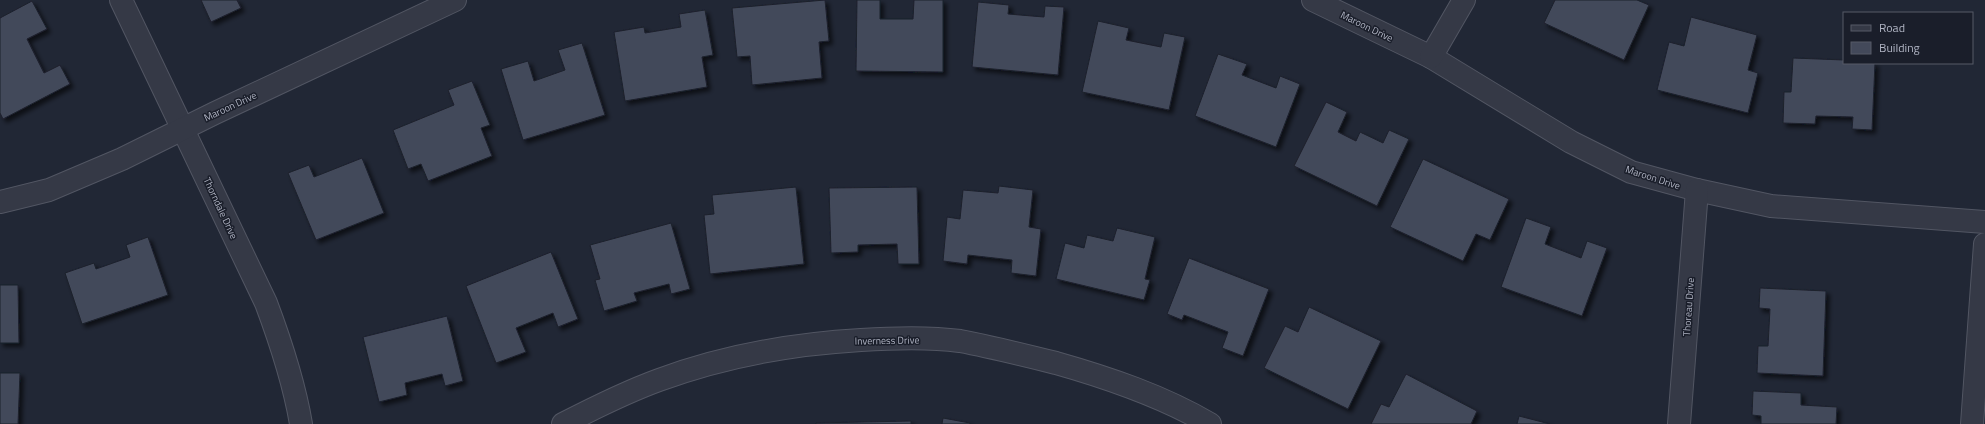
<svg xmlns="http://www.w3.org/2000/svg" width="1985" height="424" font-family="'Titillium Web',sans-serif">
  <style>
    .building { fill: #43495a; stroke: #1c202c; filter: url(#shadow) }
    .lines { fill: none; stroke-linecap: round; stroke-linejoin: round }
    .minor-casing { stroke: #525663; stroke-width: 24 }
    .minor { stroke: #353946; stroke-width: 22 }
    .labels { text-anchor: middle; stroke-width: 3; stroke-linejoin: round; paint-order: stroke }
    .street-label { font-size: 10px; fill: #afb3c2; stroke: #1a1e2a }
  </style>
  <defs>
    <filter id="shadow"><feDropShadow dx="3.5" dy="3.5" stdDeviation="2" flood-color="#0009"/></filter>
  </defs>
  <rect width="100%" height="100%" fill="#212735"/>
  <g class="building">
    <polygon points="201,0 237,0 241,8 211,22"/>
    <polygon points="825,0 829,41 819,42 822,78 752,85 750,56 737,57 732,8"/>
    <polygon points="857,0 880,0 880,19 913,19 914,0 943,0 943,72 856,71"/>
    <polygon points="1555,0 1637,0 1649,5 1624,60 1544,23"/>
    <polygon points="32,1 47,29 27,39 44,73 60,65 70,84 3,119 0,113 0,18"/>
    <polygon points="978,2 1009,5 1008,14 1044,17 1045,6 1064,7 1058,75 972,67"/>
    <polygon points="705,10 713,55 702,57 707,87 625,101 614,32 644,27 645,33 681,27 679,14"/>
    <polygon points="1691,17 1757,35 1748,70 1758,73 1748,113 1657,90 1669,42 1684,46"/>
    <polygon points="1098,21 1129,28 1126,40 1161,47 1164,33 1185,37 1169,110 1082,92"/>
    <polygon points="582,43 605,115 523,140 501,69 528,61 534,81 565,70 558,50"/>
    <polygon points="1218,54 1247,64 1242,75 1276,88 1280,76 1300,84 1276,147 1195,116"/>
    <polygon points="1793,58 1844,60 1844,63 1875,63 1872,130 1852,129 1853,117 1816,116 1815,124 1783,123 1784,92 1791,92"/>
    <polygon points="472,81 490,125 481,128 492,156 428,181 421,164 408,169 393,130 454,105 448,90"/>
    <polygon points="1326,102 1347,112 1338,132 1356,141 1360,132 1383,143 1389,130 1409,139 1377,206 1294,166"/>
    <polygon points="362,158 384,213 316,240 288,173 309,165 314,177"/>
    <polygon points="1423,159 1509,199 1490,240 1476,234 1463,261 1390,227"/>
    <polygon points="999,186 1033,190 1029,227 1041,229 1036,276 1011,273 1012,260 968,255 967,264 943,261 947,217 960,219 963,190 998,193"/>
    <polygon points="796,187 804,264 710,274 704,215 714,214 712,195"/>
    <polygon points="917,187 919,264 898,264 897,244 858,245 858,252 831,253 829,188"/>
    <polygon points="1526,218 1551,227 1545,244 1581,258 1587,241 1607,248 1582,316 1501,287"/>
    <polygon points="671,223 690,289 671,294 669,284 634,293 637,301 604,311 595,280 600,279 590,245"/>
    <polygon points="1117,228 1155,237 1145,279 1150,280 1144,300 1056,279 1065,243 1084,248 1087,235 1113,241"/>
    <polygon points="148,237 168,295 82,324 65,273 94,263 96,269 130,257 126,245"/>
    <polygon points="551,252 578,319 558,327 553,313 516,328 526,352 496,363 466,286"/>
    <polygon points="1189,258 1269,289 1243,356 1222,348 1228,332 1184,315 1182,320 1167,314"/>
    <polygon points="0,285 18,285 19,343 0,343"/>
    <polygon points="1760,288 1826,291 1823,376 1757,373 1758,346 1768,346 1770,309 1759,308"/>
    <polygon points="1309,307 1381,341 1348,409 1264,368 1285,326 1298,332"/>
    <polygon points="447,316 463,381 445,386 442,374 405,383 407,395 379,402 363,337"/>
    <polygon points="0,373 20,373 18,424 0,424"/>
    <polygon points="1406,374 1477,411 1471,424 1371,424 1381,404 1389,407"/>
    <polygon points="1753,391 1801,393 1801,405 1837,407 1836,424 1761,424 1761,416 1752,415"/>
    <polygon points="1519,416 1550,424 1517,424"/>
    <polygon points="943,418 970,423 970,424 942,424"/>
    <polygon points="911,421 911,424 816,424 816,423"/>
  </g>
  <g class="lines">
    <defs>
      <g id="minor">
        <path d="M 121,0 L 266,303 C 281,343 294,382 301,424"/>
        <polyline points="1313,0 1431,57 1571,142 1631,172 1697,190 1771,206 1985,222"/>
        <polyline points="1431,57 1464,0"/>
        <polyline points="0,202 49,190 122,159 215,113 455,0"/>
        <path d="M 563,424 C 594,408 626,392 659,380 C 724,356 792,344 861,340 C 891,338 931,337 960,341 C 992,347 1024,355 1056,363 C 1109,378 1162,396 1210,424"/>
        <polyline points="1679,424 1697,190"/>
        <polyline points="1972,424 1985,244"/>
      </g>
    </defs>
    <use href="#minor" class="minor-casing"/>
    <use href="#minor" class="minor"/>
  </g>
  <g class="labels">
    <g class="street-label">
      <text transform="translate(1367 26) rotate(26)" y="4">Maroon Drive</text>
      <text transform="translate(230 106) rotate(-25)" y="4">Maroon Drive</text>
      <text transform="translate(1653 177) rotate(18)" y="4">Maroon Drive</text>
      <text transform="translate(221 208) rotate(65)" y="4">Thorndale Drive</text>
      <text transform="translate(1688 307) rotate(-86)" y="4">Thoreau Drive</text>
      <text transform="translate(887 340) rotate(-1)" y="4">Inverness Drive</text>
    </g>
  </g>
  <rect x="1843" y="12" width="130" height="52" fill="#1a1e2a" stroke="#565a67"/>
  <rect x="1851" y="25" width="20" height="6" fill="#353946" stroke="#565a67"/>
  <text x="1879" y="32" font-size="12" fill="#afb3c2">Road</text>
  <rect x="1851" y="42" width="20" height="12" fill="#43495a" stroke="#565a67"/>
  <text x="1879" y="52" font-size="12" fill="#afb3c2">Building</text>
</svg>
